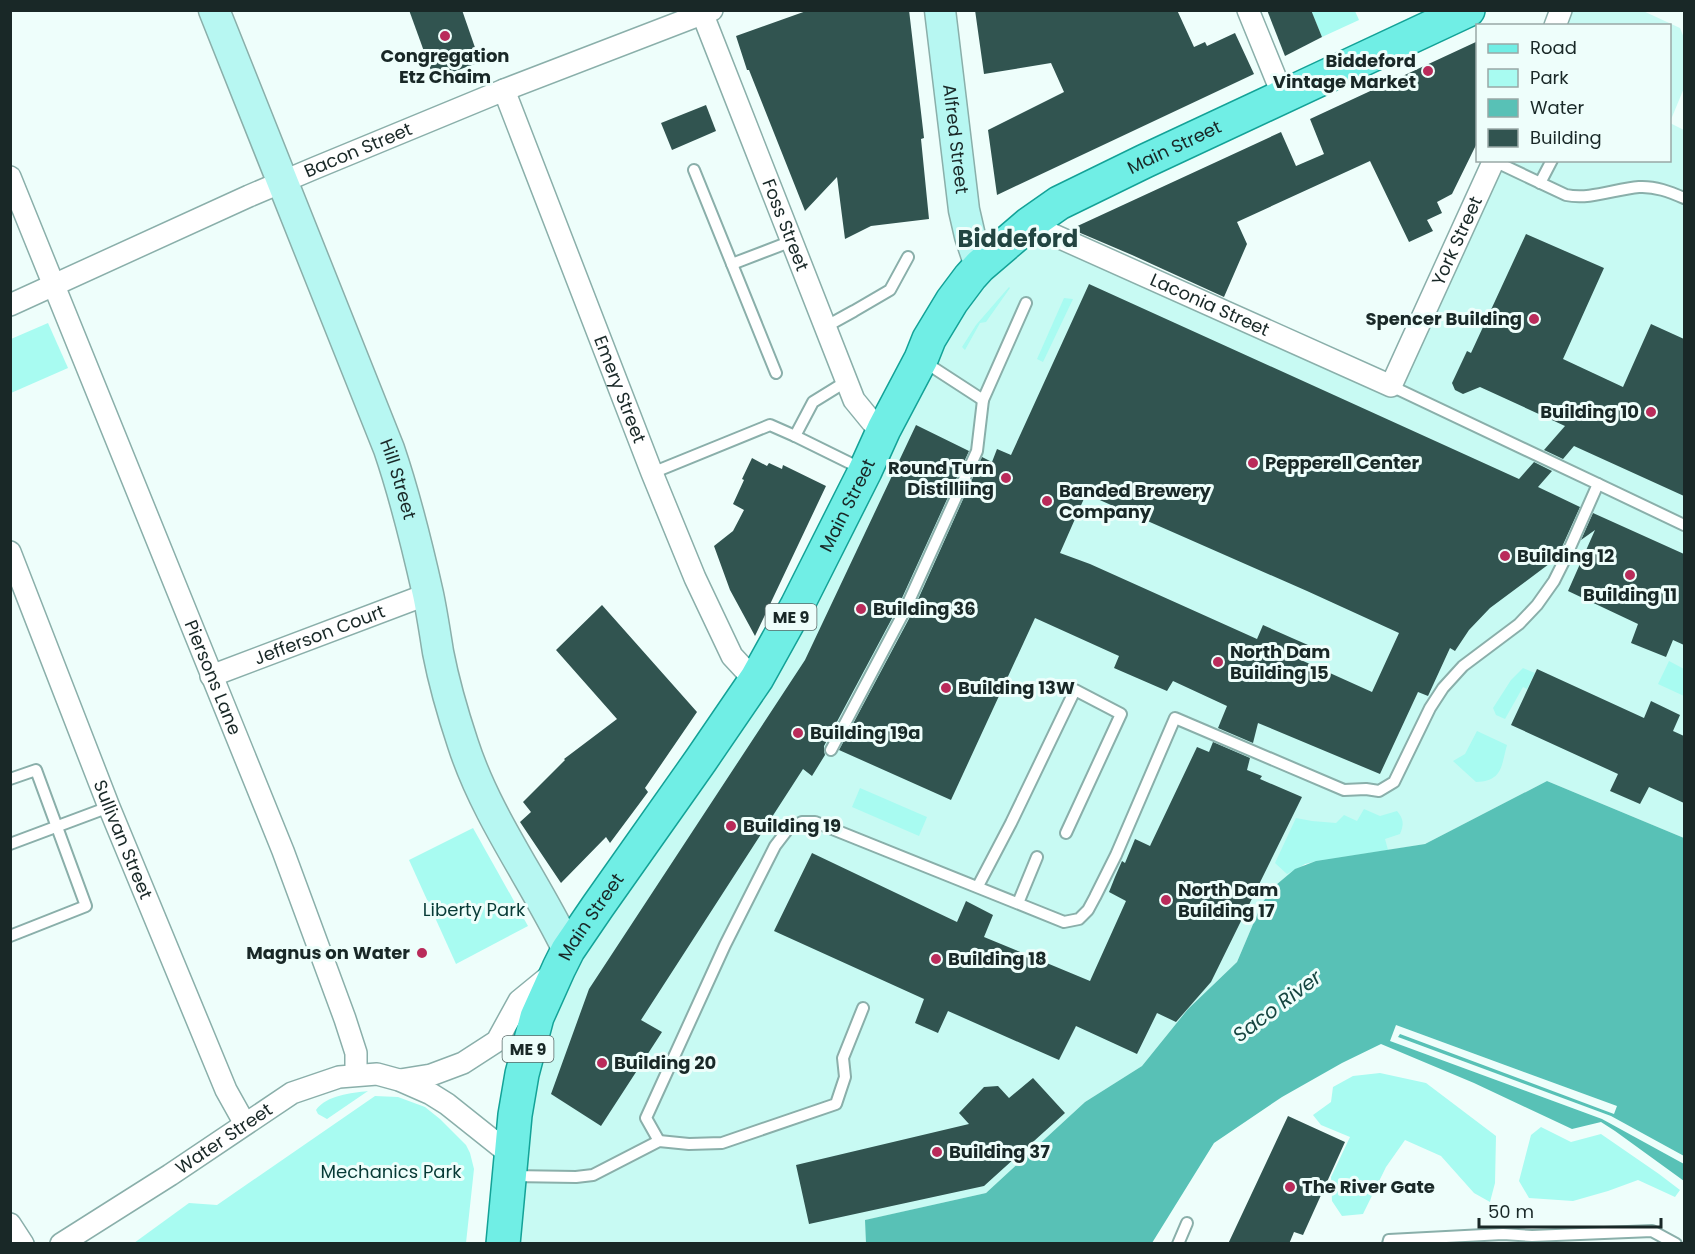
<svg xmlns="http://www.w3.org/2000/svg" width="1695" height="1254" font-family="Poppins,sans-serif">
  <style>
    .built { fill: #c8faf3 }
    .green { fill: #a8fbf1 }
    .water { fill: #58c1b6 }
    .pier { fill: #eefefb }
    .building { fill: #315450; fill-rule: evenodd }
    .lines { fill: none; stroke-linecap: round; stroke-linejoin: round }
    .lane-casing { stroke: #8aafaa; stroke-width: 14 }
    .street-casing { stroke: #8aafaa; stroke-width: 24 }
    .secondary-casing { stroke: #8aafaa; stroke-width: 33 }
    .primary-casing { stroke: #13a297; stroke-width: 36 }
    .lane { stroke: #fff; stroke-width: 10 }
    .street { stroke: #fff; stroke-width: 21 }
    .secondary { stroke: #b7f7f2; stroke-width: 30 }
    .primary { stroke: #70eee5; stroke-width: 33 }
    .poi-dot { fill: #b92b5a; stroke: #eefefb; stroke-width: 2 }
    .labels { text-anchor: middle; stroke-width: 6; stroke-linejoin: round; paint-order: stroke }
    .shield { fill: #eefefb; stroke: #596867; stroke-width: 1.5 }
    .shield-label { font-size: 16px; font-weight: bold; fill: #192827 }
    .poi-label { font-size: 18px; font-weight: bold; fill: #192827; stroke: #eefefb; text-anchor: start }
    .street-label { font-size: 18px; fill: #192827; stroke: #eefefb }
    .park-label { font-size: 18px; fill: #073a36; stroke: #eefefb }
    .water-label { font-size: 20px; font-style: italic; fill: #154540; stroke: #eefefb }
    .district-label { font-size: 24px; font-weight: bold; fill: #224541; stroke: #eefefb }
  </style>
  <rect width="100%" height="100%" fill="#eefefb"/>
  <g class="built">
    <polygon points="1641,10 1680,28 1684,38 1684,88 1670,122 1670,26 1555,26 1562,11"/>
    <polygon points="1670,123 1684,130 1684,838 1547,781 1425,844 1305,864 1262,903 1237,962 1188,1009 1142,1066 1085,1102 986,1193 866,1220 866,1243 503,1244 529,1043 701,760 921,359 1029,224 1390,385 1494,161 1670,160"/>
  </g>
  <g class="green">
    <polygon points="1311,11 1355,11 1359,20 1322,37"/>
    <polygon points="1009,287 1010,288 986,322 980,323 965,350 962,347 976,325"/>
    <polygon points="1064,298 1073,299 1043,362 1037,359"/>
    <polygon points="48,323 68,368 11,393 11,339"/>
    <polygon points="1669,661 1684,669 1684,696 1658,684"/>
    <polygon points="1523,668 1535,673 1527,689 1523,687 1505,719 1496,715 1493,708 1511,680"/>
    <path d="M 1477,731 L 1507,745 C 1501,766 1503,781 1476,782 L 1453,761 L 1465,754 Z"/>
    <polygon points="860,788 927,817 919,836 852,807"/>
    <path d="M 1364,809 L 1380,816 L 1397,811 C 1404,819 1404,825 1400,834 L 1385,839 L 1388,850 L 1316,861 L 1305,864 L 1287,874 L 1275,863 L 1296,818 L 1312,821 L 1336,823 L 1344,815 L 1357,821 Z"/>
    <polygon points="473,828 528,926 456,964 409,860"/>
    <polygon points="1380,1073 1426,1083 1496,1136 1495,1183 1490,1202 1474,1193 1441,1156 1405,1140 1386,1167 1363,1214 1342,1216 1332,1201 1331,1177 1350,1137 1321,1125 1313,1115 1331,1102 1333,1087 1353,1076"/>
    <path d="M 368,1091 L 327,1119 L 318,1114 L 316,1110 C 327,1095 351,1093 368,1091 Z"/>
    <polygon points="375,1096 398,1097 425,1107 440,1119 466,1145 470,1153 474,1169 466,1243 134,1243 189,1203 217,1205"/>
    <polygon points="1541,1127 1571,1142 1601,1134 1659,1174 1680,1190 1675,1197 1638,1180 1608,1191 1573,1201 1529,1198 1519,1181 1531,1135"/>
  </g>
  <polygon class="water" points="1547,781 1684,838 1684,1181 1615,1131 1601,1122 1572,1129 1474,1083 1381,1044 1342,1063 1282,1097 1214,1143 1152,1243 866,1243 865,1220 986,1193 1085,1102 1142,1066 1188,1009 1237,962 1262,903 1276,885 1295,869 1316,861 1425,844"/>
  <polygon class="pier" points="1396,1025 1617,1106 1614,1114 1400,1034 1398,1037 1611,1116 1684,1156 1684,1164 1602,1119 1390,1041"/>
  <g class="building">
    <polygon points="409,10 462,10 480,62 434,79"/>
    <polygon points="809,10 909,10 924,138 921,139 929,219 871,226 845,239 837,177 805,211 749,70 747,70 736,36"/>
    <polygon points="975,10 1177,10 1194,47 1205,42 1207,46 1235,33 1254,74 997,195 988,130 1064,92 1051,63 984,74"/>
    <polygon points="1267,10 1311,10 1322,37 1285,56"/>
    <polygon points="1478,41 1478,141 1452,194 1437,202 1442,213 1427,220 1433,231 1409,242 1370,161 1237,222 1247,244 1224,297 1132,255 1071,229 1281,132 1296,166 1324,154 1310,119"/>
    <polygon points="706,105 716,131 672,150 661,123"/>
    <polygon points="1526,234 1604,268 1563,359 1623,387 1651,324 1684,339 1684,496 1574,446 1563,459 1544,450 1565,426 1480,387 1463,394 1455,390 1452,383 1467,351 1471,353"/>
    <path d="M 1089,284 L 1519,479 L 1534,462 L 1552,471 L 1538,487 L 1580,507 L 1557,558 L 1490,608 L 1469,630 L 1455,651 L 1450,648 L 1428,696 L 1418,692 L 1380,774 L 1258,723 L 1253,743 L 1218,728 L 1227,706 L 1173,681 L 1167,691 L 1114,668 L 1119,656 L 1035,618 L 951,800 L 839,750 L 911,615 L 982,457 L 992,462 L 997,449 L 1011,455 ZM 1086,494 L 1307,591 L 1399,633 L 1372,692 L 1301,660 L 1308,645 L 1292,638 L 1263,625 L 1257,639 L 1090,564 L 1060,553 Z"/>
    <polygon points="916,425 969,451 897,609 824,746 824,751 825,755 812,776 803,769 641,1020 662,1032 601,1126 551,1094 589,989 805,660"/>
    <polygon points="752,458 767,466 769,463 782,469 783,465 826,486 755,636 730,590 714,546 733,531 744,510 733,504 744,480 742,479"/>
    <polygon points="1593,513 1684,554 1684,645 1673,640 1666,657 1631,643 1638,624 1568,591 1595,530 1581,540"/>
    <polygon points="602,605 697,712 645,788 648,792 610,843 606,837 561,883 520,822 531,812 523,802 565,760 564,759 617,719 556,650"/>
    <polygon points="1537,669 1644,718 1651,701 1680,715 1673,731 1684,736 1684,803 1649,787 1640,804 1610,791 1618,774 1511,725"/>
    <polygon points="1213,742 1250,758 1247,770 1262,776 1260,779 1302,797 1211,982 1176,1022 1157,1013 1137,1054 1076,1026 1059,1060 948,1011 938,1033 915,1023 924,999 774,931 812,853 957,922 966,901 993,915 984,937 1090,981 1126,901 1109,892 1115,877 1122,861 1125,863 1135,839 1150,846 1197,747 1209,752"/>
    <polygon points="1033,1078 1065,1113 984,1186 809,1224 796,1165 969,1124 959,1113 984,1087 998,1086 1009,1098"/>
    <polygon points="1288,1116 1345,1142 1303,1235 1294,1232 1289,1244 1228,1244"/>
  </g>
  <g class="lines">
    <defs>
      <g id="lane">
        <path d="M 1494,161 L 1566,195 C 1590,200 1615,189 1639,187 C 1655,186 1670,192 1684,198"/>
        <polyline points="694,170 776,373"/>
        <polyline points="1540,183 1552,160"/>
        <polyline points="732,264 792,241"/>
        <polyline points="825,327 854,311 890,290 908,257"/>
        <polyline points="923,361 983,400 1026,303"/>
        <polyline points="795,436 813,402 847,381"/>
        <polyline points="652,473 770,425 795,436 862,469"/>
        <polyline points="1598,484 1684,525"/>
        <polyline points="831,750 904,612 977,451 983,400"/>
        <polyline points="10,779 36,770 86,906 10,936"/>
        <polyline points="10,844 109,807"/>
        <polyline points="978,886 1011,823 1075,690 1121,714 1066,833"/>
        <polyline points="1018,903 1037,857"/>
        <polyline points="659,1141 646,1118 725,945 775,846 788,829 802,822 815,822 1064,922 1079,919 1088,910 1095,897 1116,855 1175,718 1344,790 1366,789 1379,791 1394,782 1430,708 1443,688 1463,666 1519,624 1537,605 1554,581 1564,561 1598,484 1391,386"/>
        <polyline points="511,1176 576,1177 593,1175 659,1141 689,1144 722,1143 836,1104 845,1077 843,1058 863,1008"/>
        <polyline points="1178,1244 1187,1223"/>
        <polyline points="1388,1244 1389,1240 1503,1234 1532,1236 1652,1231 1676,1244"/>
      </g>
      <g id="street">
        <path id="s1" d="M 701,10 L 854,400 L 872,422 L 884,429"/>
        <polyline points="1248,10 1283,96"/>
        <polyline points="1555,26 1561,10"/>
        <path id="s2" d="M 504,90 L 652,473 L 695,578 L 732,656 L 745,670 L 757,678"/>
        <path id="s3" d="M 10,177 L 283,851 L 345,1019 L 356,1053 L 356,1075"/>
        <path id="s4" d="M 1029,224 L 1391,386 L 1494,160"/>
        <path id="s5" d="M 10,305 L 249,196 L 315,168 L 504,90 L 712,10"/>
        <path id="s6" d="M 10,552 L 109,807 L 226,1090 L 245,1124"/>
        <path id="s7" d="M 211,676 L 428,594"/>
        <polyline points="400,1080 431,1075 463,1063 497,1041 519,1001 552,974"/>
        <polyline points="10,1224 23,1244"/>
        <path id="s8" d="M 61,1244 L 170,1175 L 292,1093 L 339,1077 L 377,1074 L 399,1080 L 431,1094 L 447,1104 L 511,1155"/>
      </g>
      <g id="secondary">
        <path id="s9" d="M 214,10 L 389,449 C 405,496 417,545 428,594 C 432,613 435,633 438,652 C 444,683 453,714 463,744 C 487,818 535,881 568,950"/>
        <path id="s10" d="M 940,10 L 964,210 L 970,236 L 980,266"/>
      </g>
      <g id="primary">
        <path id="s11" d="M 503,1244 L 515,1115 L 522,1074 L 537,1017 L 559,968 L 568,950 L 598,906 L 701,760 L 757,678 L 797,606 L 865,471 L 884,429 L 921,359 L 929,339 L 952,301 L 970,277 L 980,266 L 1029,224 L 1059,203 L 1145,161 L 1468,10"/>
      </g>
    </defs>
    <use href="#lane" class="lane-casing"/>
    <use href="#street" class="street-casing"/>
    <use href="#secondary" class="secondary-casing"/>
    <use href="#primary" class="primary-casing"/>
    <use href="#lane" class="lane"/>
    <use href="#street" class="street"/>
    <use href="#secondary" class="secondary"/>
    <use href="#primary" class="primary"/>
  </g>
  <g class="poi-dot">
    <circle cx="445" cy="36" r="6"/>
    <circle cx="1428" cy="71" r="6"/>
    <circle cx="1534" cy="319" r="6"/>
    <circle cx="1651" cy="412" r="6"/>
    <circle cx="1253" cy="463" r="6"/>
    <circle cx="1006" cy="478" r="6"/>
    <circle cx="1047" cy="501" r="6"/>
    <circle cx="1505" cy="556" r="6"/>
    <circle cx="1630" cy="575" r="6"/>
    <circle cx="861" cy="609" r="6"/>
    <circle cx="1218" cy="662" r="6"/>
    <circle cx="946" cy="688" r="6"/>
    <circle cx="798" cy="733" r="6"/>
    <circle cx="731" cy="826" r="6"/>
    <circle cx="1166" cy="900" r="6"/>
    <circle cx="422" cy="953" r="6"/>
    <circle cx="936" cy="959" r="6"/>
    <circle cx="602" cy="1063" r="6"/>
    <circle cx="937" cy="1152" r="6"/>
    <circle cx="1290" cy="1187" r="6"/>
  </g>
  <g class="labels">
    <g class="shield">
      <rect x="765.5" y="604" width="51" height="26" rx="4.5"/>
      <rect x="502.5" y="1036" width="51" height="26" rx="4.5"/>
    </g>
    <g class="shield-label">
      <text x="791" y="623">ME 9</text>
      <text x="528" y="1055">ME 9</text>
    </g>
    <g class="poi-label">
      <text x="445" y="62" text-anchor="middle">Congregation<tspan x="445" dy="21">Etz Chaim</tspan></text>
      <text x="1416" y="67" text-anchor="end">Biddeford<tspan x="1416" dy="21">Vintage Market</tspan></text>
      <text x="1522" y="325" text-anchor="end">Spencer Building</text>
      <text x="1639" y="418" text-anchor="end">Building 10</text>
      <text x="1265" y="469">Pepperell Center</text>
      <text x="994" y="474" text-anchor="end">Round Turn<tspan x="994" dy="21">Distilliing</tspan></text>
      <text x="1059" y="497">Banded Brewery<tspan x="1059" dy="21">Company</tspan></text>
      <text x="1517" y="562">Building 12</text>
      <text x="1630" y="601" text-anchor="middle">Building 11</text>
      <text x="873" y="615">Building 36</text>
      <text x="1230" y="658">North Dam<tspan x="1230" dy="21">Building 15</tspan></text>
      <text x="958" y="694">Building 13W</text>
      <text x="810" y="739">Building 19a</text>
      <text x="743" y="832">Building 19</text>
      <text x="1178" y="896">North Dam<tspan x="1178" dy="21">Building 17</tspan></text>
      <text x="410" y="959" text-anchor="end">Magnus on Water</text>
      <text x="948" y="965">Building 18</text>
      <text x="614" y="1069">Building 20</text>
      <text x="949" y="1158">Building 37</text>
      <text x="1302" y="1193">The River Gate</text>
    </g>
    <g class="street-label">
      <text dy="6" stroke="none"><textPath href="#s10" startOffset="130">Alfred Street</textPath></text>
      <text dy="6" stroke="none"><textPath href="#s11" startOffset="1334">Main Street</textPath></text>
      <text dy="6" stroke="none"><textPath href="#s5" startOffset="381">Bacon Street</textPath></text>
      <text dy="6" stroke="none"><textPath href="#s1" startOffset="231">Foss Street</textPath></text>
      <text dy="6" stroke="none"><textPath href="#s4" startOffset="556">York Street</textPath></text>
      <text dy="6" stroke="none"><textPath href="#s4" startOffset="198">Laconia Street</textPath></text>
      <text dy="6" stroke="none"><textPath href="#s2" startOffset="321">Emery Street</textPath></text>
      <text dy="6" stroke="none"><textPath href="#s9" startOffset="504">Hill Street</textPath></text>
      <text dy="6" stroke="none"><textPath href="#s11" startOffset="830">Main Street</textPath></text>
      <text dy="6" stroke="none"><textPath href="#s7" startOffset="116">Jefferson Court</textPath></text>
      <text dy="6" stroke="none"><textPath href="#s3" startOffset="540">Piersons Lane</textPath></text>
      <text dy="6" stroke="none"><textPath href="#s6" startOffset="309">Sullivan Street</textPath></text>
      <text dy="6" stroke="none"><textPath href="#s11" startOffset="344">Main Street</textPath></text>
      <text dy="6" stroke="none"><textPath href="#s8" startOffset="194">Water Street</textPath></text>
    </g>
    <g class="park-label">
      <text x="474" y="916">Liberty Park</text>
      <text x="391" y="1178">Mechanics Park</text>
    </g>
    <g class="water-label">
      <text transform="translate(1277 1006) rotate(-37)" y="7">Saco River</text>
    </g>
    <g class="district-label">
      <text x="1018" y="247">Biddeford</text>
    </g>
  </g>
  <rect width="1695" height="1254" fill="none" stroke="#192827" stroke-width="24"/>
  <rect x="1476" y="24" width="195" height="138" fill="#eefefb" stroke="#99a8a6" stroke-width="1.5"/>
  <rect x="1488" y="44" width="30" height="9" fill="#70eee5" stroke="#99a8a6" stroke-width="1.5"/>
  <text x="1530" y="54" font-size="18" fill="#192827">Road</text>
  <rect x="1488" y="69" width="30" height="18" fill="#a8fbf1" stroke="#99a8a6" stroke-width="1.5"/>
  <text x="1530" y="84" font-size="18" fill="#192827">Park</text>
  <rect x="1488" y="99" width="30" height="18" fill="#58c1b6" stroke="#99a8a6" stroke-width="1.5"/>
  <text x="1530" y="114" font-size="18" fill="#192827">Water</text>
  <rect x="1488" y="129" width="30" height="18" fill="#315450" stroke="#99a8a6" stroke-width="1.5"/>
  <text x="1530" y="144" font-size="18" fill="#192827">Building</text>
  <path d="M1479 1218v9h182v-9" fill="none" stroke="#192827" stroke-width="3"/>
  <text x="1488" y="1218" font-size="18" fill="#192827" stroke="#eefefb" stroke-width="4.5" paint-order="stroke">50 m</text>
</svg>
